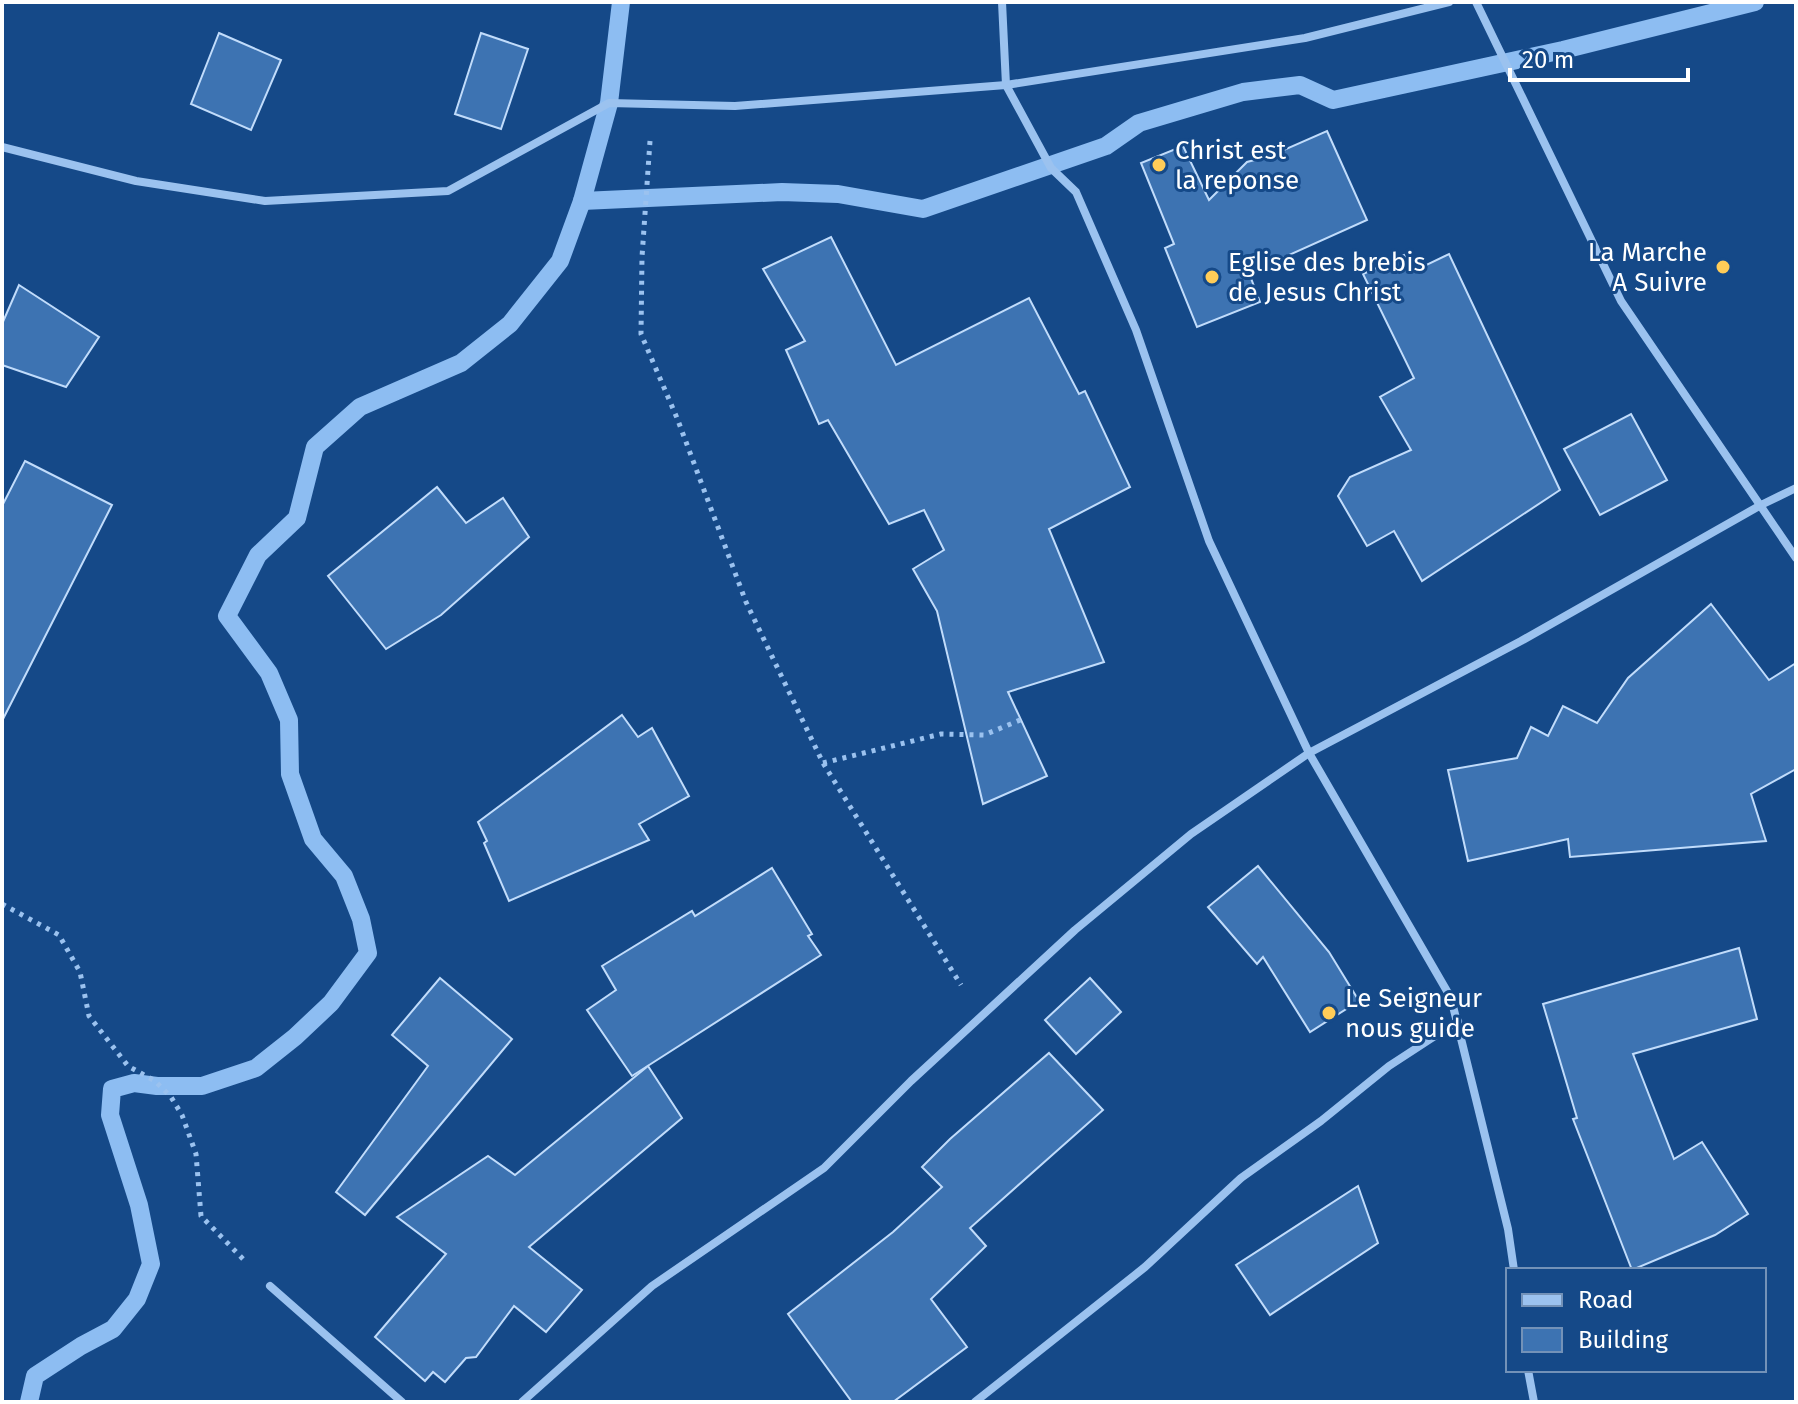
<svg xmlns="http://www.w3.org/2000/svg" width="1798" height="1404" font-family="'Fira Sans',sans-serif">
  <style>
    .lines { fill: none; stroke-linecap: round; stroke-linejoin: round }
    .stream { stroke: #8dbdf2; stroke-width: 18 }
    .building { fill: #3d73b2; stroke: #c1dcfb; stroke-width: 2 }
    .path { stroke: #9bc2ef; stroke-width: 5; stroke-dasharray: 4 6; stroke-linecap: butt }
    .street { stroke: #9bc2ef; stroke-width: 8 }
    .poi-dot { fill: #ffcc58; stroke: #154988; stroke-width: 3 }
    .labels { text-anchor: middle; stroke-width: 6; stroke-linejoin: round; paint-order: stroke }
    .poi-label { font-size: 26px; fill: #fff; stroke: #154988; text-anchor: start }
  </style>
  <rect width="100%" height="100%" fill="#154988"/>
  <g class="lines">
    <g class="stream">
      <polyline points="582,201 782,192 838,194 923,209 1106,146 1139,123 1243,92 1300,85 1333,100 1563,50 1755,2"/>
      <polyline points="29,1402 35,1376 81,1346 113,1329 137,1299 151,1264 139,1205 110,1115 112,1089 134,1083 157,1086 202,1086 256,1068 295,1037 331,1003 368,953 361,919 344,876 313,839 290,774 289,720 269,673 227,616 258,555 297,518 315,447 360,407 461,363 510,324 560,261 582,201 609,103 621,2"/>
    </g>
  </g>
  <g class="building">
    <polygon points="219,33 281,60 251,130 191,104"/>
    <polygon points="481,33 528,49 501,129 455,114"/>
    <polygon points="1327,131 1367,220 1249,273 1260,302 1197,327 1165,248 1174,244 1141,163 1183,146 1209,200 1247,162 1270,156"/>
    <polygon points="831,237 896,365 1029,298 1079,394 1085,391 1130,487 1049,529 1104,662 1008,692 1047,776 983,804 937,611 913,569 944,550 924,510 889,524 828,420 819,424 786,350 805,341 763,269"/>
    <polygon points="1449,254 1560,490 1422,581 1394,531 1367,546 1338,496 1350,477 1411,450 1380,397 1414,378 1363,274 1404,255 1412,272"/>
    <polygon points="19,285 99,337 66,387 2,365 2,324"/>
    <polygon points="1631,414 1667,480 1600,515 1564,449"/>
    <polygon points="25,461 112,505 2,721 2,506"/>
    <polygon points="437,487 466,523 503,498 529,537 441,615 386,649 328,576"/>
    <polygon points="1711,604 1769,680 1796,663 1796,769 1751,794 1766,841 1570,857 1568,839 1468,861 1448,770 1517,758 1531,727 1548,736 1563,706 1597,723 1628,678"/>
    <polygon points="622,715 638,737 652,728 689,796 639,824 649,840 509,901 484,843 487,841 478,822"/>
    <polygon points="1258,866 1329,952 1359,1001 1310,1032 1263,957 1257,964 1208,907"/>
    <polygon points="772,868 812,934 808,936 821,955 632,1076 587,1010 616,990 602,966 692,911 695,916"/>
    <polygon points="1739,948 1757,1019 1633,1054 1674,1159 1702,1142 1748,1214 1715,1235 1632,1270 1573,1119 1577,1118 1543,1004"/>
    <polygon points="440,978 512,1039 365,1215 336,1192 428,1066 392,1035"/>
    <polygon points="1090,978 1121,1012 1076,1054 1045,1020"/>
    <polygon points="1049,1053 1103,1110 970,1228 986,1246 931,1299 967,1347 893,1402 852,1402 788,1314 893,1232 942,1187 922,1167 950,1139"/>
    <polygon points="648,1066 682,1118 529,1247 582,1290 546,1332 514,1306 476,1357 466,1358 445,1382 433,1372 425,1381 375,1337 446,1254 397,1217 488,1156 515,1175"/>
    <polygon points="1358,1186 1378,1243 1270,1315 1236,1265"/>
  </g>
  <g class="lines">
    <g class="path">
      <polyline points="650,141 642,257 641,334 677,418 746,602 823,763 961,985"/>
      <polyline points="823,763 941,734 984,735 1025,718"/>
      <polyline points="2,904 59,935 80,972 89,1016 128,1066 155,1081 171,1097 182,1115 196,1154 201,1216 246,1262"/>
    </g>
    <g class="street">
      <polyline points="1002,2 1006,85 1051,168 1076,192 1136,330 1209,541 1309,753 1451,998 1508,1229 1514,1270"/>
      <polyline points="1476,2 1621,301 1796,558"/>
      <polyline points="2,147 136,181 265,201 448,191 609,103 735,106 1006,85 1305,38 1449,2"/>
      <polyline points="270,1286 402,1402"/>
      <polyline points="1528,1370 1534,1402"/>
      <polyline points="522,1402 652,1286 824,1168 911,1081 1075,930 1191,834 1309,753 1521,641 1761,505 1796,488"/>
      <polyline points="975,1402 1145,1267 1241,1178 1321,1121 1389,1066 1458,1021"/>
    </g>
  </g>
  <g class="poi-dot">
    <circle cx="1159" cy="165" r="8"/>
    <circle cx="1723" cy="267" r="8"/>
    <circle cx="1212" cy="277" r="8"/>
    <circle cx="1329" cy="1013" r="8"/>
  </g>
  <g class="labels">
    <g class="poi-label">
      <text x="1175" y="159">Christ est<tspan x="1175" dy="30">la reponse</tspan></text>
      <text x="1707" y="261" text-anchor="end">La Marche<tspan x="1707" dy="30">A Suivre</tspan></text>
      <text x="1228" y="271">Eglise des brebis<tspan x="1228" dy="30">de Jesus Christ</tspan></text>
      <text x="1345" y="1007">Le Seigneur<tspan x="1345" dy="30">nous guide</tspan></text>
    </g>
  </g>
  <rect width="1798" height="1404" fill="none" stroke="#ffffff" stroke-width="8"/>
  <rect x="1506" y="1268" width="260" height="104" fill="#154988" stroke="#7392b8" stroke-width="2"/>
  <rect x="1522" y="1294" width="40" height="12" fill="#9bc2ef" stroke="#7392b8" stroke-width="2"/>
  <text x="1578" y="1308" font-size="24" fill="#ffffff">Road</text>
  <rect x="1522" y="1328" width="40" height="24" fill="#3d73b2" stroke="#7392b8" stroke-width="2"/>
  <text x="1578" y="1348" font-size="24" fill="#ffffff">Building</text>
  <path d="M1510 68v12h178v-12" fill="none" stroke="#ffffff" stroke-width="4"/>
  <text x="1522" y="68" font-size="24" fill="#ffffff" stroke="#154988" stroke-width="6" paint-order="stroke">20 m</text>
</svg>
